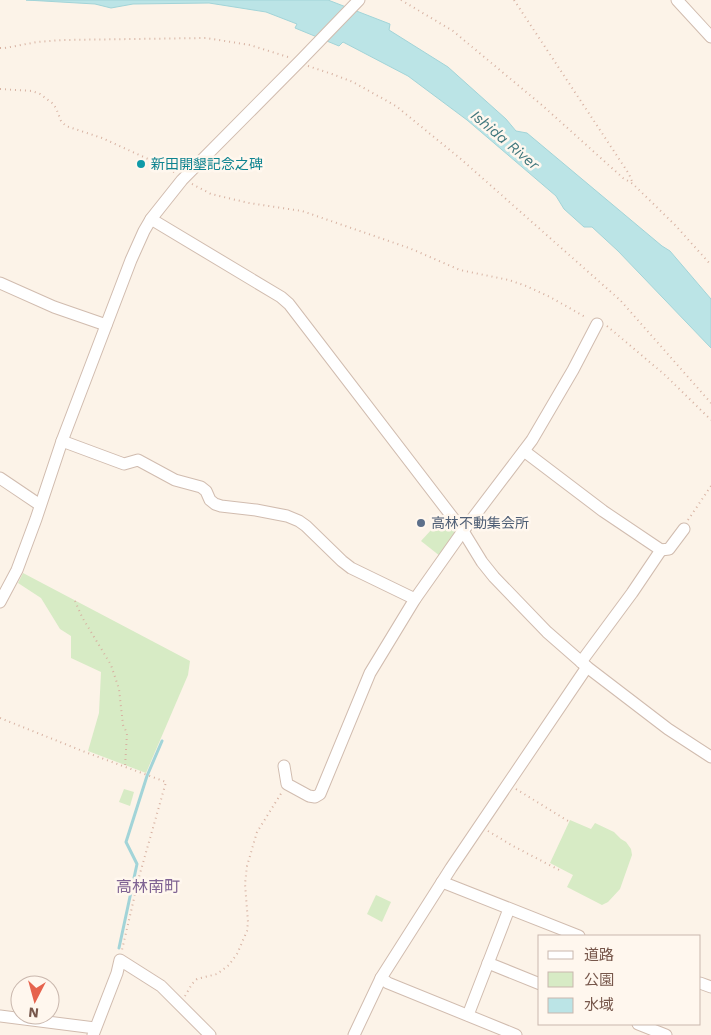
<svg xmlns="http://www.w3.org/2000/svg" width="711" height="1035" font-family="'Work Sans','Noto Sans JP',sans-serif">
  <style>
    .green { fill: #d7ebc5 }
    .water { fill: #bbe4e6; stroke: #a2d4d8 }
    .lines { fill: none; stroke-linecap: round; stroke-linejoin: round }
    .stream { stroke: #a2d4d8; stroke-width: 3 }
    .minor-casing { stroke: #d1bcaf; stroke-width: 13 }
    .path { stroke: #d7b2a2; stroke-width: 2; stroke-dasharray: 1 4; stroke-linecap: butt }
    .minor { stroke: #fff; stroke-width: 11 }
    .culture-dot { fill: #0f9aa8; stroke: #fff7ee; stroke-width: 2 }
    .service-dot { fill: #5c6f8a; stroke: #fff7ee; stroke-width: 2 }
    .labels { text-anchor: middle; stroke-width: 5; stroke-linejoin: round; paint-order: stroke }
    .culture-label { font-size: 14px; fill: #0d838f; stroke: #fff7ee; text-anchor: start }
    .service-label { font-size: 14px; fill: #4e5e75; stroke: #fff7ee; text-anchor: start }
    .water-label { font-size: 15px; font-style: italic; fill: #3f767c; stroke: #fff7ee }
    .quarter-label { font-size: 16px; fill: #7f6393; stroke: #fff7ee }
  </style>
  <rect width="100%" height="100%" fill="#fcf3e8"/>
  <g class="green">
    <polygon points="444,516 457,533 440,556 421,541"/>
    <polygon points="23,573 190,661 188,675 146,773 88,751 99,713 101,672 71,658 71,636 60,629 41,598 18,583"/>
    <polygon points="124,789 134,792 130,806 119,802"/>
    <polygon points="570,820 591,829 595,823 614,832 621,839 626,842 631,849 632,855 620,889 608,902 602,905 567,887 573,875 550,863"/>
    <polygon points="376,895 391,902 382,922 367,914"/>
  </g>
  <polygon class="water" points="26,0 328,0 390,24 389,30 448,67 506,119 516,131 527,133 662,246 670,251 711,299 711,348 618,251 592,227 584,227 564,209 556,196 467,120 408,76 343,42 339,46 295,28 297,24 266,12 209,3 133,4 111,8 95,4"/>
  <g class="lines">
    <polyline class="stream" points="119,948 137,864 126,842 147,776 162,741"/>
    <defs>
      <g id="minor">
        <polyline points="677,0 711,37"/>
        <polyline points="151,219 281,297 289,304 463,531 482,562 494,577 547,632 587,667 668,729 711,757"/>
        <polyline points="0,283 54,307 106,325"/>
        <polyline points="62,441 124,464 138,460 175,480 201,487 206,491 210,500 215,504 221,506 256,510 287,516 299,521 306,526 342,561 351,568 415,599"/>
        <polyline points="524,451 603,511 661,550 669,549 684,529"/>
        <polyline points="0,478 40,505"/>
        <polyline points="0,602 17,570 36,519 62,441 131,260 144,231 151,219 182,180 301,60 359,0"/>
        <polyline points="581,662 632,593 661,550"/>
        <polyline points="284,766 287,784 309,796 315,797 320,794 370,673 415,599 463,531 532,440 573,370 597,324"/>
        <polyline points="442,882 579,936"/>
        <polyline points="488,963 540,984"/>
        <polyline points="381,978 388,983 516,1035"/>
        <polyline points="700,983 711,987"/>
        <polyline points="468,1015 509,909"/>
        <polyline points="0,1016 95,1028"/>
        <polyline points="638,1024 666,1035"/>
        <polyline points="93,1035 117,973 120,960 161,986 210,1035"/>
        <polyline points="354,1035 381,978 451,868 587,667"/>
      </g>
    </defs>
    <use href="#minor" class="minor-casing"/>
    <g class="path">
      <polyline points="401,0 453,31 543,106 623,178 633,184 676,226 711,265"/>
      <polyline points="514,0 629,174 633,184"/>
      <polyline points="0,48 5,48 37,42 62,40 206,38 250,45 288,57"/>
      <polyline points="308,66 332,74 353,82 396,106 462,160 620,300 711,403"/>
      <polyline points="0,89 32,91 40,94 52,103 56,108 61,121 66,126 102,138 170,169 175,173"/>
      <polyline points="192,184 211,194 249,203 302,211 409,248 460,270 509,280 526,286 550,297 587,318"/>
      <polyline points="607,326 665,375 711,420"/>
      <polyline points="688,520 711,486"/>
      <polyline points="75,601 82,617 111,665 119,689 123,725 127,733 125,767"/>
      <polyline points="0,718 85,752 166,782 139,877 122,950"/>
      <polyline points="516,789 568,821"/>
      <polyline points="488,831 513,846 561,871"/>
      <polyline points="185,996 192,984 197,979 217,974 229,965 237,954 247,931 248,922 245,884 247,866 257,832 282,792"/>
    </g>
    <use href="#minor" class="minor"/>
  </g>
  <circle class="culture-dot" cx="141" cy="164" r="5"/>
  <circle class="service-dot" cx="421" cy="523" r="5"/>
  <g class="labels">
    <g class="culture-label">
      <text x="151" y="169">新田開墾記念之碑</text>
    </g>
    <g class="service-label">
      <text x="431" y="528">高林不動集会所</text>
    </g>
    <g class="water-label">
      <text transform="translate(505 140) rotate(40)" y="5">Ishida River</text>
    </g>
    <g class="quarter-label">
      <text x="148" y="892">高林南町</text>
    </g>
  </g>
  <rect x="538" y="935" width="162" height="90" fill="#fff7ee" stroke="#c9b7ad"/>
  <rect x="548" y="951" width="25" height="8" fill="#ffffff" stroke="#c9b7ad"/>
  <text x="584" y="960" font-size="15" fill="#77574b">道路</text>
  <rect x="548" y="972" width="25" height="15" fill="#d7ebc5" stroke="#c9b7ad"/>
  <text x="584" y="985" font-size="15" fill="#77574b">公園</text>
  <rect x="548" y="998" width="25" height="15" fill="#bbe4e6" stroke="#c9b7ad"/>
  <text x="584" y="1010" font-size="15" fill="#77574b">水域</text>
  <g transform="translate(35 1000) rotate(186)"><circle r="24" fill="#fff7ee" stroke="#c9b7ad"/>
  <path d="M0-4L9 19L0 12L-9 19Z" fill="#e6634d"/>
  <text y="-8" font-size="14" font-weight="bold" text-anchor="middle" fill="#77574b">N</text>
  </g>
</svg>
